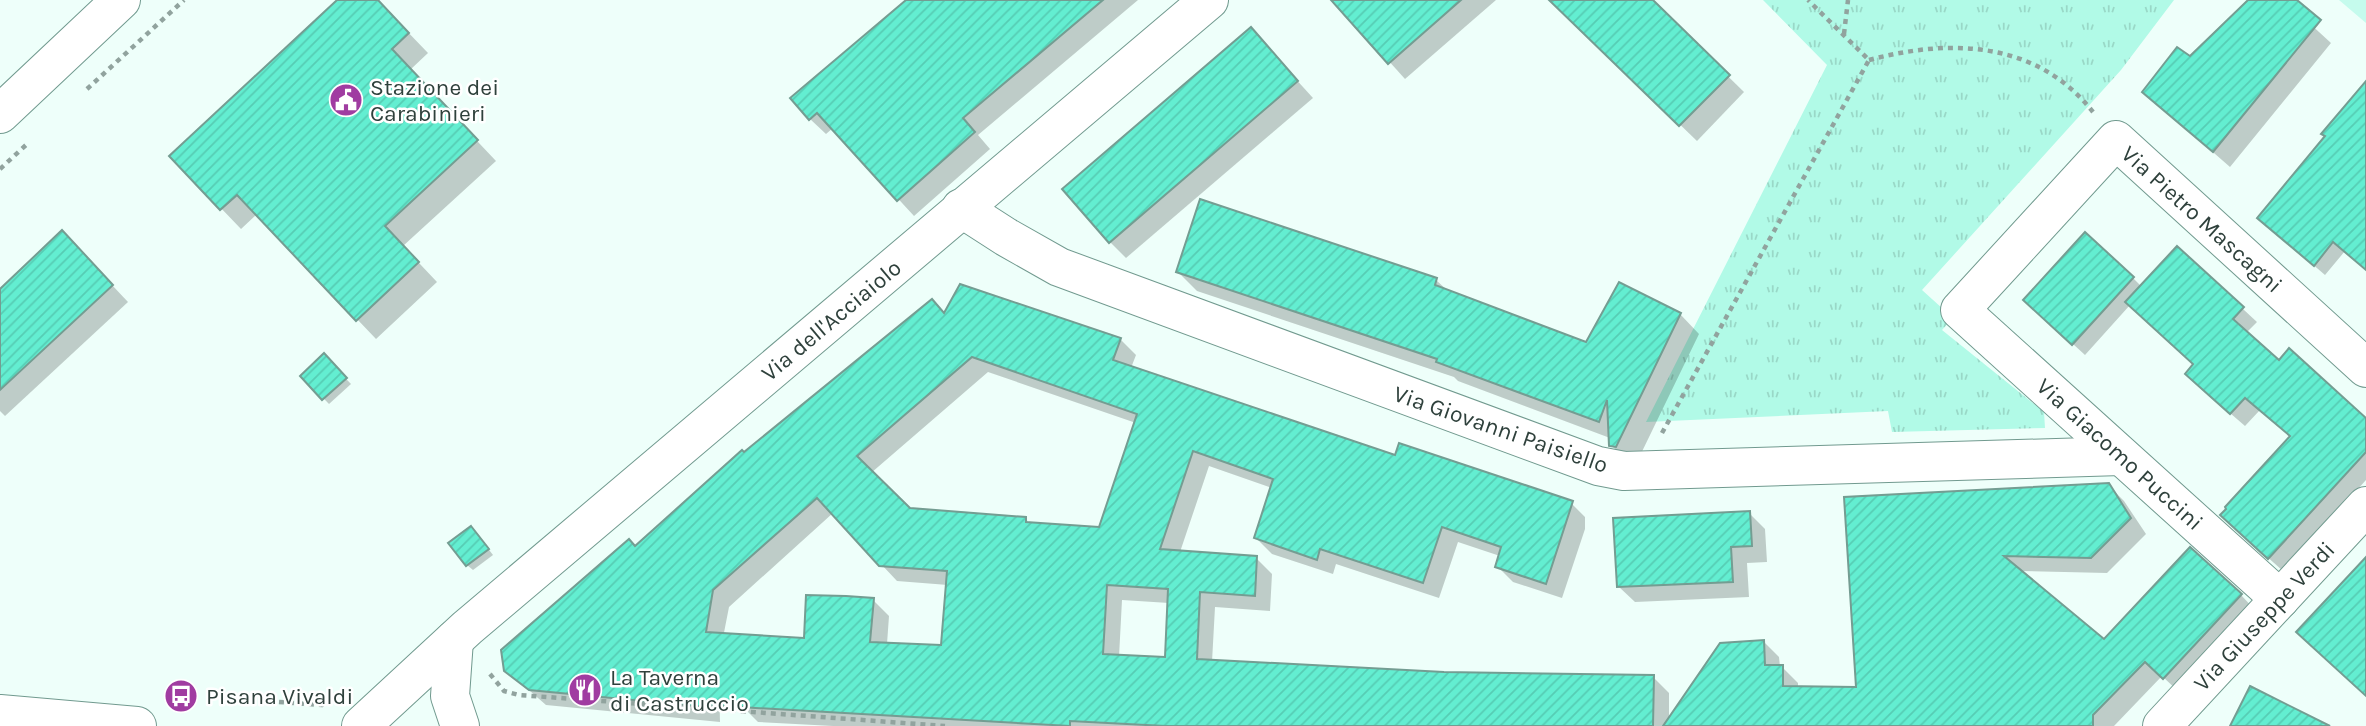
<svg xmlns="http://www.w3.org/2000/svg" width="2366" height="726" font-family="Karla,sans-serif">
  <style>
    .built { fill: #c5fbed }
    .park { fill: url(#park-tufts) }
    .shadow { fill: #0003; fill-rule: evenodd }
    .building { fill: url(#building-hatch); stroke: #749d92; stroke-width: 2; fill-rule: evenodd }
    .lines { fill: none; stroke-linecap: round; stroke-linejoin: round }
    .street-casing { stroke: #719a8f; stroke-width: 40 }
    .path { stroke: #91a39e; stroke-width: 4.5; stroke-dasharray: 5 5; stroke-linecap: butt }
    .street { stroke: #fff; stroke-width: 38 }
    .labels { text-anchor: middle; stroke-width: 5; stroke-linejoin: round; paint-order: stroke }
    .poi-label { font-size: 23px; fill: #2f413c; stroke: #fff; text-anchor: start }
    .street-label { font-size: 23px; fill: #2f413c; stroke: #fff }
  </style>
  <defs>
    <pattern id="park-tufts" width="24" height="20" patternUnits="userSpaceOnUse" patternTransform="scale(1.75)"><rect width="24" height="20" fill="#b1fae7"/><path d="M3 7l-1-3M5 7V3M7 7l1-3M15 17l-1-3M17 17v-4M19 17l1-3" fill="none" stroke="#99d8c7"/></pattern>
    <pattern id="building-hatch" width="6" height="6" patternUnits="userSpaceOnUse" patternTransform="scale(1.75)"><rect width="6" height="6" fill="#63eed1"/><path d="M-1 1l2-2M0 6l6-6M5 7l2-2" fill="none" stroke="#56cdb4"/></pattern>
  </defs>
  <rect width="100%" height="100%" fill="#eefffa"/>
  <polygon class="built" points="2339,0 2366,0 2366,23"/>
  <polygon class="park" points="1763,0 2174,0 2121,70 1922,290 1953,318 1942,330 2044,412 2045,428 1892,432 1888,411 1646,422 1827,65"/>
  <g class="shadow">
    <polygon points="339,0 377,0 428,53 410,70 496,161 403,246 437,282 376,339 257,214 241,229 171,156"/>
    <polygon points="909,0 1138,0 978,135 990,149 914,216 833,128 826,134 810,119"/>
    <polygon points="1350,0 1496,0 1405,79 1341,8"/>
    <polygon points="1551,0 1650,0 1744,92 1697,141"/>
    <polygon points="2250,0 2284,0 2331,43 2230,167 2144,92 2190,59"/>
    <polygon points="1251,30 1313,98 1126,258 1110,242"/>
    <polygon points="2366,83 2366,270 2345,251 2325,275 2259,218 2327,137"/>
    <polygon points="2177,248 2257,322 2246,333 2279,363 2366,420 2366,480 2283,571 2236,529 2292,437 2260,410 2245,426 2200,387 2195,364 2130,305 2085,355 2037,311 2133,278 2142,287"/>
    <polygon points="78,249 128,302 5,416 0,411 0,291"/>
    <polygon points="1178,272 1436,280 1448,291 1587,344 1680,314 1699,334 1635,466 1631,465 1611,445 1610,438 1458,381 1454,377 1197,291"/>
    <path d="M 945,315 L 1120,339 L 1136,355 L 1131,368 L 1396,457 L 1569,501 L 1585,517 L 1585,529 L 1562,598 L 1513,582 L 1497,566 L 1500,556 L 1458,542 L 1439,598 L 1336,564 L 1333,574 L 1272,554 L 1256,538 L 1272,488 L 1209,466 L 1180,552 L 1256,558 L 1272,574 L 1270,611 L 1215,607 L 1212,662 L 1444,674 L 1653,677 L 1669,693 L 1669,721 L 1763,641 L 1779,657 L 1780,667 L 1782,667 L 1798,683 L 1798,688 L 1858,688 L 1846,498 L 2108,485 L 2124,501 L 2146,534 L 2107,573 L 2019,571 L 2104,642 L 2241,595 L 2256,611 L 2180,693 L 2162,676 L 2114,726 L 833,726 L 758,722 L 742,706 L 806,640 L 873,600 L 889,616 L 887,644 L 943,647 L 948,585 L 897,581 L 833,513 L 729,607 L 721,648 L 718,648 L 720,722 L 546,705 L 506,670 L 636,548 L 744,454 ZM 988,372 L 1136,423 L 1100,529 L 1030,524 L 1025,518 L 909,510 L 871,473 ZM 1122,600 L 1169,603 L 1167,659 L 1119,657 Z"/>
    <polygon points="324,356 351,384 329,404 302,376"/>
    <polygon points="1749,513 1765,529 1767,562 1747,563 1749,597 1635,602 1618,586"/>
    <polygon points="476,533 493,555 473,570 467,565"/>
  </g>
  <g class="building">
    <polygon points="337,0 378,0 409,33 392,49 478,140 385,226 419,262 356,321 237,195 220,210 169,156"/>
    <polygon points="906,0 1103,0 963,118 975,132 897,201 817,113 809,120 790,98"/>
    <polygon points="1331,0 1461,0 1388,64"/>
    <polygon points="1549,0 1653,0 1730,75 1679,126"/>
    <polygon points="2248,0 2297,0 2321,20 2213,152 2142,92 2177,47 2190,56"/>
    <polygon points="1251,27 1298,81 1109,243 1062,189"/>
    <polygon points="2366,81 2366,270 2333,242 2314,266 2257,218 2325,136 2321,134"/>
    <polygon points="1200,199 1437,278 1435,285 1586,342 1619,282 1681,313 1616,447 1609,446 1607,400 1599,422 1436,362 1437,359 1176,272"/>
    <polygon points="62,230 113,285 0,390 0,289"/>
    <polygon points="2085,232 2134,277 2072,345 2023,300"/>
    <polygon points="2177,246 2244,307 2233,319 2279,360 2289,348 2366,418 2366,452 2268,559 2220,515 2226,509 2225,507 2290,436 2245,398 2230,414 2185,374 2193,364 2125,302"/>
    <path d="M 960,284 L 1121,338 L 1113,360 L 1395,455 L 1399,443 L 1573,501 L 1546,584 L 1495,567 L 1501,547 L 1442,527 L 1423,583 L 1320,549 L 1317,560 L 1254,538 L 1273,479 L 1193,451 L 1160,549 L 1257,556 L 1255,596 L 1200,592 L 1197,659 L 1444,672 L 1654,675 L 1653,726 L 1165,726 L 1070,721 L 1070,726 L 705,705 L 705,707 L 529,690 L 504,671 L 501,650 L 629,539 L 635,546 L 742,450 L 744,452 L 932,299 L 944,313 ZM 972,357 L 1137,414 L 1099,527 L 1026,522 L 1026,517 L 910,508 L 857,456 ZM 817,498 L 879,566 L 947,571 L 941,645 L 870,642 L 874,598 L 846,596 L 806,595 L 804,638 L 706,632 L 713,590 ZM 1107,585 L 1168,589 L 1165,657 L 1103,654 Z"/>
    <polygon points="324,353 347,378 322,400 300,376"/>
    <polygon points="2109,483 2131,518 2091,558 2004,556 2104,639 2190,547 2242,594 2163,679 2145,662 2093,715 2093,726 1663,726 1720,643 1764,640 1765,665 1783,665 1783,686 1856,687 1844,497"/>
    <polygon points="1750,511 1752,546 1731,547 1733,582 1617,587 1613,518"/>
    <polygon points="471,526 489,549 466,566 448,543"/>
    <polygon points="2366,557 2366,696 2296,632"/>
    <polygon points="2250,686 2330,726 2230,726"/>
  </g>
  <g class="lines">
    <defs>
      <g id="street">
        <polyline points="0,114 121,0"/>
        <polyline points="961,208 1006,237 1059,267 1598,466 1624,471 2121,456"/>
        <polyline points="2280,599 1960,310 2116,140 2366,368"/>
        <polyline points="454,640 450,696 460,726"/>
        <polyline points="0,714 137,726"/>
        <polyline points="361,726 467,628 1209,0"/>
        <polyline points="2162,726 2366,506"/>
      </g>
    </defs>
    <use href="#street" class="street-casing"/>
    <g class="path">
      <polyline points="1844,34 1848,0"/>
      <path d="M 1869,60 C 1951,38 2037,41 2093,112"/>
      <polyline points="87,89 184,0"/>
      <polyline points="0,169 26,145"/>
      <polyline points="1662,433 1869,60 1808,0"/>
      <polyline points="490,674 504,691 519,695 945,726"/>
      <polyline points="279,702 322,705 335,694"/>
    </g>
    <use href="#street" class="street"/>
  </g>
  <defs>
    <symbol id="civic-disc" viewBox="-11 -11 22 22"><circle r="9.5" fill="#a03ca1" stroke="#fff"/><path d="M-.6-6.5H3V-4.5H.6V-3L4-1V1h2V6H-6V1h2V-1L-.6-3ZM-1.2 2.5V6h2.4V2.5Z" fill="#fff"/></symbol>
    <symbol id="restaurant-disc" viewBox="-11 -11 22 22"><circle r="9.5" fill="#a03ca1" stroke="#fff"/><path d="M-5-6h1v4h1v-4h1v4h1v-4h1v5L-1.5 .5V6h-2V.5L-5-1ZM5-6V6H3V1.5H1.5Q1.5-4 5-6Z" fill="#fff"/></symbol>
    <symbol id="bus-disc" viewBox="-11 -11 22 22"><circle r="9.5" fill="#a03ca1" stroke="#fff"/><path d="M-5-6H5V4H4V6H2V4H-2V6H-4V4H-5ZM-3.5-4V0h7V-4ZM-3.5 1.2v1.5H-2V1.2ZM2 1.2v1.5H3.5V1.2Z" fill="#fff"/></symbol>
  </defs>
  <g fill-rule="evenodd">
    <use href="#civic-disc" x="327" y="81" width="38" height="38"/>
    <use href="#restaurant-disc" x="566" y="671" width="38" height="38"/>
    <use href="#bus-disc" x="162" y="677" width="38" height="38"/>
  </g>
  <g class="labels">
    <g class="poi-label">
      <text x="370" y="95">Stazione dei<tspan x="370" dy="26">Carabinieri</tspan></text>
      <text x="610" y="685">La Taverna<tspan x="610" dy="26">di Castruccio</tspan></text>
      <text x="206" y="704">Pisana Vivaldi</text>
    </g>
    <g class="street-label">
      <text transform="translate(2202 219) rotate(42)" y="8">Via Pietro Mascagni</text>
      <text transform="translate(831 320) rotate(-40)" y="8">Via dell'Acciaiolo</text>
      <text transform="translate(1501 429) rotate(19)" y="8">Via Giovanni Paisiello</text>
      <text transform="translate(2120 454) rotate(42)" y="8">Via Giacomo Puccini</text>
      <text transform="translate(2264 616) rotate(-47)" y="8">Via Giuseppe Verdi</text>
    </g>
  </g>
</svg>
